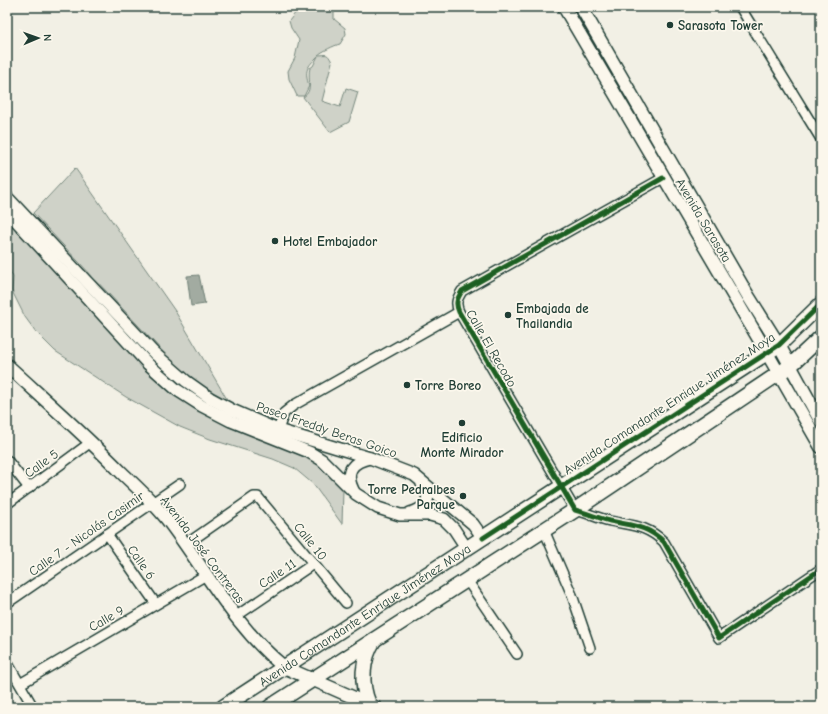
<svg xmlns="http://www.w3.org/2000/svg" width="828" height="714" font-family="'Comic Neue',sans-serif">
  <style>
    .green { fill: #cfd2c8; stroke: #77887e }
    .water { fill: #a2aba1; stroke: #6e7f75 }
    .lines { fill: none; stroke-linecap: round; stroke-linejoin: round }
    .minor-casing { stroke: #1f3d34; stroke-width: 12 }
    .tertiary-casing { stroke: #1f3d34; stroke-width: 14 }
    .secondary-casing { stroke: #1f3d34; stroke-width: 15 }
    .primary-casing { stroke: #1f3d34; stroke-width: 17 }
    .minor { stroke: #fbf7ec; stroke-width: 9 }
    .tertiary { stroke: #fbf7ec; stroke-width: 11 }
    .secondary { stroke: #fbf7ec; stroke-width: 12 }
    .primary { stroke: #fbf7ec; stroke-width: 14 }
    .cycleway-casing { stroke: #fbf7ec; stroke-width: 8 }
    .cycleway { stroke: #1b5e20; stroke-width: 5 }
    .poi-dot { fill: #1f3d34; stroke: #fbf7ec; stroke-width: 1.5 }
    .labels { text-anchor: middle; stroke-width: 3.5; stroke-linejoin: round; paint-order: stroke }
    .poi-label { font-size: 13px; font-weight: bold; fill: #1f3d34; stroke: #fbf7ec; text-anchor: start }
    .street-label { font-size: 13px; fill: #1f3d34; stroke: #fbf7ec }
  </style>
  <rect width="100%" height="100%" fill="#f2f0e5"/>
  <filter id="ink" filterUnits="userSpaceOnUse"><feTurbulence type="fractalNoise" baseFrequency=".025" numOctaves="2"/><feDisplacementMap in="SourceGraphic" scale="8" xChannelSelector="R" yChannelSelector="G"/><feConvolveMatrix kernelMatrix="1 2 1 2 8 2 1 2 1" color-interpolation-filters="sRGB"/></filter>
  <g filter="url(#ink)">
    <g class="green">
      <path d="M 307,7 L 334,7 L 334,19 L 345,28 L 346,34 L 340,44 C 335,45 321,52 318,55 C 327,55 327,52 332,62 L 322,101 L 340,107 L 346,88 L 358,92 L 349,122 L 330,132 L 303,97 C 314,91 307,78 310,68 L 313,66 L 318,56 C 307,67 304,70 309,86 L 304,96 L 297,96 L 289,79 L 288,71 L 295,58 L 299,40 L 291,28 L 289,21 L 296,12 Z"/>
      <polygon points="75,168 175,311 231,406 181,371 33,213"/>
      <polygon points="7,219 148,370 321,465 343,490 342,524 313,484 294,468 273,459 210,439 180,427 126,397 55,351 36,332 25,317 12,291 13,277 7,266"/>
    </g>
    <polygon class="water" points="199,275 205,304 191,306 187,276"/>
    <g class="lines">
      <defs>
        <g id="minor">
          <polyline points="740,7 821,139"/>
          <path d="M 663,178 L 462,291 C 457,299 455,303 459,312 L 575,510 C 587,513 598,518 610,521 C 633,526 646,525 664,542 L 719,638 L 821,569"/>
          <polyline points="278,430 284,413 294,405 459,312"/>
          <polyline points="7,460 29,488"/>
          <polyline points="7,504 91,442"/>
          <polyline points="544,530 572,595 590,648"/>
          <polyline points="107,534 156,604"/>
          <polyline points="185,545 254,497 258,497 346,603"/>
          <polyline points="467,580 517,654"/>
          <polyline points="7,603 180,484"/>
          <polyline points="235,617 313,564"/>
          <polyline points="7,662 33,707"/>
          <polyline points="20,684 206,575"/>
        </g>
        <g id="tertiary">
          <polyline points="7,197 154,353 186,381 210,398 232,410 278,430 370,458 414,475 473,524 483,538"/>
          <polyline points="7,211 148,364 177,390 202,406 231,421 309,452 322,460 356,494 378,508 400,515 430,515 444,519 454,529 467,549"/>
          <path d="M 353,490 C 344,471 352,462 370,458"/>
          <path d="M 410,513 C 427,508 433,499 422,484"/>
        </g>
        <g id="secondary">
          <polyline points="564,7 767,353 821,447"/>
          <polyline points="581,7 747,294 779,345 821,422"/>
          <path d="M 7,365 C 46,401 85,435 122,473 C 137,487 153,502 166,518 C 205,568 234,627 284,667 L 375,707"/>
        </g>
        <g id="primary">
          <path d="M 369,704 C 360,684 362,659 374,640"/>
          <path id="s1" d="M 223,707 L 779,345 L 821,304"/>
          <polyline points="270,707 575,510 790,366 821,337"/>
        </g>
      </defs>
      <use href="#minor" class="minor-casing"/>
      <use href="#tertiary" class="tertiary-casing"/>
      <use href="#secondary" class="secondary-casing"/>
      <use href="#primary" class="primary-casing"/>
      <use href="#minor" class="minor"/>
      <use href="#tertiary" class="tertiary"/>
      <use href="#secondary" class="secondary"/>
      <use href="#primary" class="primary"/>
      <defs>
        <g id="cycleway">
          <path d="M 663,178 L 462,291 C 457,299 455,303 459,312 L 575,510 C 587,513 598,518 610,521 C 633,526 646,525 664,542 L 719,638 L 821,569"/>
          <polyline points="483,538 779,345 821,304"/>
        </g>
      </defs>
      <use href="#cycleway" class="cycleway-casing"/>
      <use href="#cycleway" class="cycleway"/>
    </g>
  </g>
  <g class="poi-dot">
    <circle cx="670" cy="25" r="4"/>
    <circle cx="275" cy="241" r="4"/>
    <circle cx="508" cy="315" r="4"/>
    <circle cx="407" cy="385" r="4"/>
    <circle cx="462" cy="423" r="4"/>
    <circle cx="463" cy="496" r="4"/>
  </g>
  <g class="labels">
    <g class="poi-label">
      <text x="678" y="30">Sarasota Tower</text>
      <text x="283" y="246">Hotel Embajador</text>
      <text x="516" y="313">Embajada de<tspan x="516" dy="15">Thailandia</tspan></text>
      <text x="415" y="390">Torre Boreo</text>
      <text x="462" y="442" text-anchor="middle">Edificio<tspan x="462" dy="15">Monte Mirador</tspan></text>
      <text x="455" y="494" text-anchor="end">Torre Pedralbes<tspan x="455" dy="15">Parque</tspan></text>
    </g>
    <g class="street-label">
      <text transform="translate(704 220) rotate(59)" y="5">Avenida Sarasota</text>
      <text transform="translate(492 348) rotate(60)" y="5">Calle El Recodo</text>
      <text transform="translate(669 403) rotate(-33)" y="5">Avenida Comandante Enrique Jiménez Moya</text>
      <text transform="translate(327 429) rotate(19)" y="5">Paseo Freddy Beras Goico</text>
      <text transform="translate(41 463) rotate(-36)" y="5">Calle 5</text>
      <text transform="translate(86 533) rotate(-35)" y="5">Calle 7 - Nicolás Casimir</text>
      <text transform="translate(311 541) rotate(51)" y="5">Calle 10</text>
      <text transform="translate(203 549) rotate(53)" y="5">Avenida José Contreras</text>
      <text transform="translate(142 562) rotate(55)" y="5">Calle 6</text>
      <text transform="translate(277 573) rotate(-34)" y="5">Calle 11</text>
      <text dy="5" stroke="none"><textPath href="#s1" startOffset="169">Avenida Comandante Enrique Jiménez Moya</textPath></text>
      <text transform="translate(106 618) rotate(-30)" y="5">Calle 9</text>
    </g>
  </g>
  <rect width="828" height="714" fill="none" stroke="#fbf7ec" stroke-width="24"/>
  <rect x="12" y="12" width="804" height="690" fill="none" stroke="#1f3d34" stroke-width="1.5" filter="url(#ink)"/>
  <g transform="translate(38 38) rotate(88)" stroke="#fbf7ec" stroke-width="3" paint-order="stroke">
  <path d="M0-3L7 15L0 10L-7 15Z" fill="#1f3d34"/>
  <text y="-6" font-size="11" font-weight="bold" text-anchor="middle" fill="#1f3d34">N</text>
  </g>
</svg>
